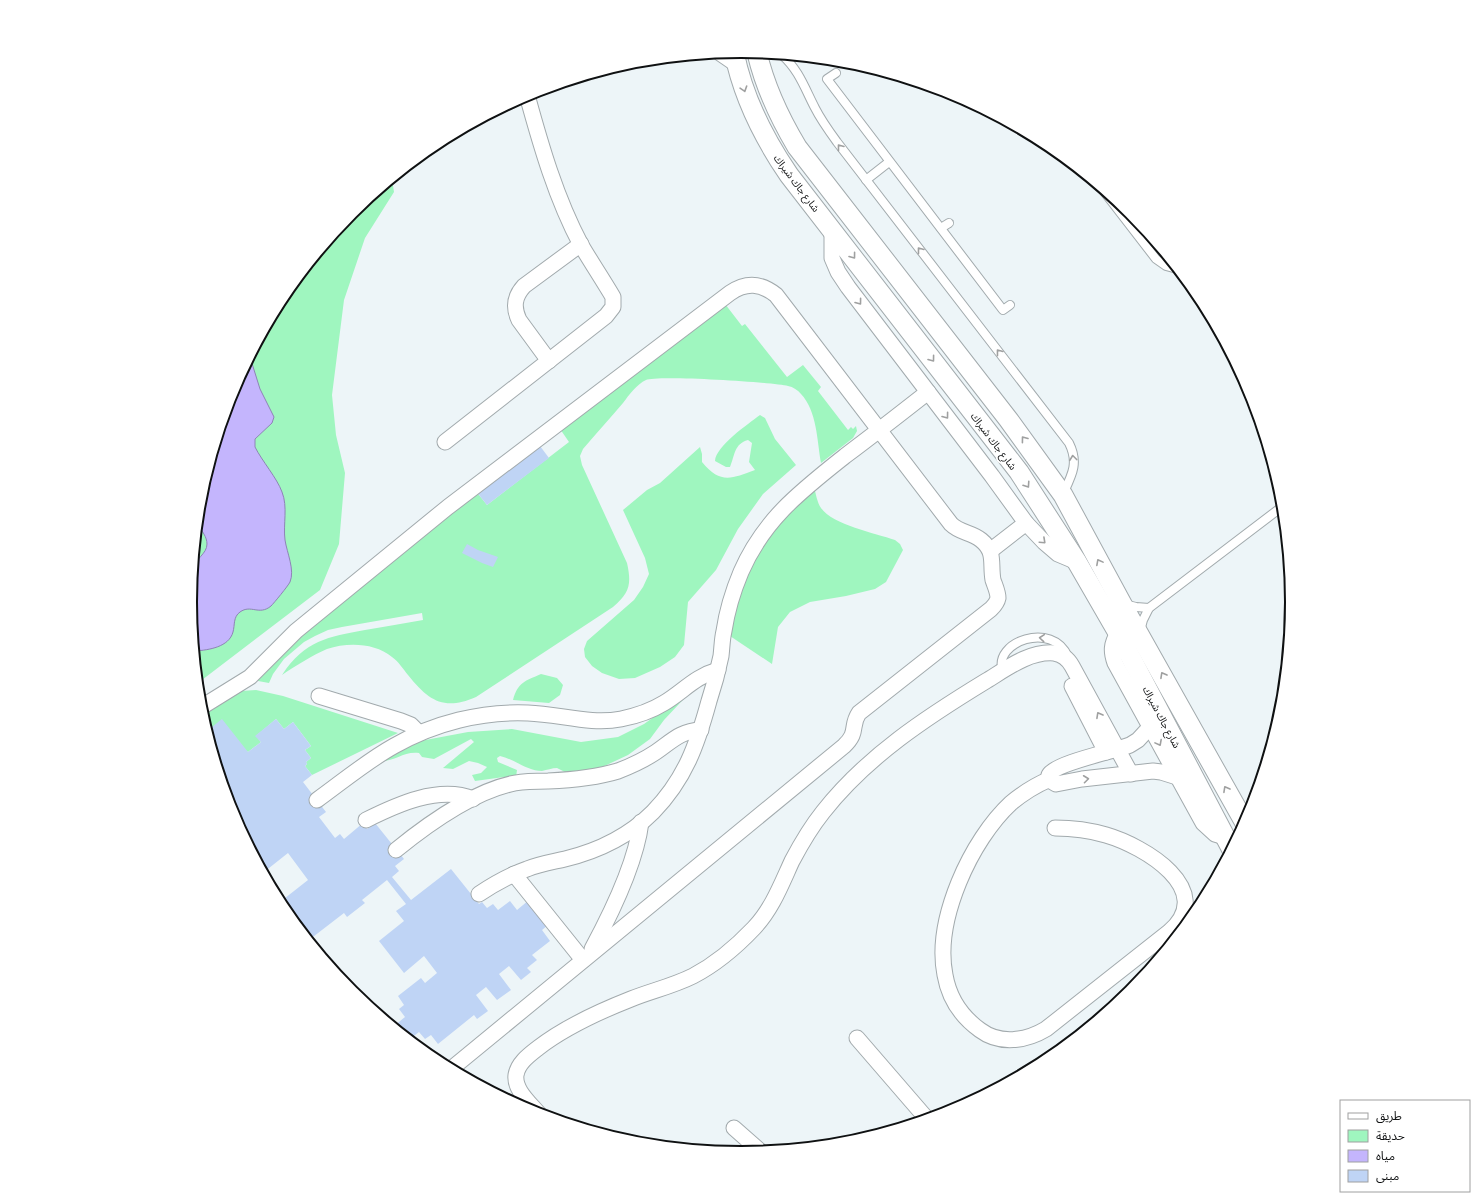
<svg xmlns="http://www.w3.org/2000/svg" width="1482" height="1204" font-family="Merriweather,'Noto Sans Arabic',serif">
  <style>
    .green { fill: #9ff6bf }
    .water { fill: #c4b5fd; stroke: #8e84b6 }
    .building { fill: #bfd4f5 }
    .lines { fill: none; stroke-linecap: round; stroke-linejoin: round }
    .service-casing { stroke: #a2aaad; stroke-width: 10 }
    .minor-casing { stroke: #a2aaad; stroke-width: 17 }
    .tertiary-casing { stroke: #a2aaad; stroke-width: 21 }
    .service { stroke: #fff; stroke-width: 8 }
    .minor { stroke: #fff; stroke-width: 15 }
    .tertiary { stroke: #fff; stroke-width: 19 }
    .oneway { stroke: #9fa0a0 }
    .labels { text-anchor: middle; stroke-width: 3.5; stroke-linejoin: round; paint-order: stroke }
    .street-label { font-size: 10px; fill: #0f1112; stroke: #fff }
    .rim { fill: none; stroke: #0f1112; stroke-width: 2 }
  </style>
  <rect width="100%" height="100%" fill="#edf5f8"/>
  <g class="green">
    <polygon points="392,179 394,192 365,238 344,300 332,395 336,435 345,473 339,544 320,590 198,683 190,602 201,494 232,391 283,296 352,212"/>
    <path d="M 722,300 L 742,326 L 745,324 L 787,377 L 803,365 L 821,387 L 818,391 L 848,430 L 851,427 L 853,429 L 856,426 L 857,431 L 853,438 L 821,463 C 817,440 817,411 801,394 C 798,390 793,387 788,386 C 772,382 657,375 646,380 C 637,384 629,395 623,403 C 610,418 596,434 583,449 L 580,456 L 582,465 L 627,563 C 632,585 629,593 613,607 L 476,697 C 444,711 429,701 408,675 C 403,669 399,662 392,657 C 375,643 348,642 327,649 C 313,655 295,666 282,675 C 305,640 328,637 365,630 C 385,627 404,623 423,620 L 422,613 L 342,627 L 328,630 L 315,636 L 304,642 L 284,659 L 273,674 L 269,683 L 258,681 L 255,679 L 263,668 L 475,490 L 487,505 L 569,442 L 558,426 Z"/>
    <path d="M 760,415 L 765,418 L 775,439 L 796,465 L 763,494 L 738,529 L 716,570 L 688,602 L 684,645 L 675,657 L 660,667 L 635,678 L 619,679 L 602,673 L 592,666 L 585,657 L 584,649 L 587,641 L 634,600 L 643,587 L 649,574 L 645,558 L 623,510 L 647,490 L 660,483 L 700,447 L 702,454 L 702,462 C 720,484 731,479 755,470 L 749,462 L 752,443 L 748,440 C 734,444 735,455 730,467 L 726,467 L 715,461 C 716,446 748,424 760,415 Z"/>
    <path d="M 814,487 C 816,494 817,502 821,508 C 833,525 875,533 895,540 L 900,544 L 903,550 L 886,582 L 875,589 L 846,596 L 810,602 L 790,612 L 778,627 L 772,664 L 730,636 L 738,588 L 760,543 Z"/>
    <path d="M 541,674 L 557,678 L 563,685 L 560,695 L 549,703 L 513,700 C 518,682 525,681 541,674 Z"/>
    <path d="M 693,689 L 664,720 L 650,739 L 628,755 L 598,769 L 569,774 L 557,768 C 552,768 547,770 542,771 C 527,771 514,759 500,756 L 497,758 L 498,762 L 517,770 L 516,777 L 504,777 L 475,781 L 472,775 L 481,773 L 487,767 L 478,763 L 469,761 L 453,769 L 443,768 L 474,742 L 471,739 L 434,759 L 422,757 L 419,753 C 404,751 396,761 381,761 L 394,751 L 420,741 L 468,732 L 512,729 L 581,742 L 618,737 L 644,724 Z"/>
    <polygon points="256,690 283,696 398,733 312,775 305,766 307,764 306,762 311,758 305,750 311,746 293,722 284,729 276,719 256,736 261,742 248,752 212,727 205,723 201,712 241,691"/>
  </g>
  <path class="water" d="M 250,357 L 260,389 L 274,417 L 272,423 L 255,439 L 255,447 C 262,461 277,478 282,492 C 288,507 283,524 285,540 C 287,553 295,570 290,582 C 288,586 274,603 271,606 C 259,616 251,604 240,612 C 233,617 235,625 233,632 C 229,647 209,650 195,651 C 192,623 188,595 193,568 C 195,559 207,554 207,544 C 207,537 202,531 198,525 L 201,492 L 232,391 Z"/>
  <g class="building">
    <polygon points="537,442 549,458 487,505 475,490"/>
    <polygon points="467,544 478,550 498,557 493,567 482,563 462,553"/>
    <polygon points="222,719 248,752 261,742 255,736 276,719 284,729 293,722 311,746 305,750 311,758 306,762 307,764 305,766 312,775 303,782 326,812 319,817 335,838 340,834 344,839 363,823 367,829 375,823 404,859 395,866 399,871 392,877 411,900 451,869 479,904 482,902 487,908 493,904 498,910 510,901 517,910 529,900 548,925 542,930 550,941 532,955 537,960 527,968 531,972 521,980 509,966 499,974 511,990 497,1000 486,987 476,995 488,1011 477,1019 474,1015 438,1044 431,1035 425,1039 419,1032 410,1039 394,1026 405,1017 399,1009 404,1005 398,996 421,978 425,983 437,973 424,956 404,973 379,941 404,921 396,911 406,904 387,880 362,900 365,903 347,917 344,913 309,940 298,927 302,924 294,915 291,917 280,902 308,880 288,853 264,872 232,813 205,723 212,727"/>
  </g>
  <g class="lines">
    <defs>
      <g id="service">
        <path d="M 782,55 C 799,70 805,89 815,108 C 821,120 829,131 837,142 L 1069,443 C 1079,463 1072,475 1063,494"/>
        <polyline points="836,73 827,79 1003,310 1010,305"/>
        <polyline points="866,180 889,162"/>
        <polyline points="1102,189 1156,259 1166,266 1177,269"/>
        <polyline points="941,228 949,223"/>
        <polyline points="1124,604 1136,607 1149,608"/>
        <polyline points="1140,631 1143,620 1149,608 1283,506"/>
        <path d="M 1003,671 C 992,642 1053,620 1068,657"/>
      </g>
      <g id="minor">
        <polyline points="720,53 736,64"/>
        <polyline points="832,229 832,258 838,272 848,287 992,476 1026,523 1044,542 1058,554 1077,562"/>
        <path d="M 549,361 L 519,320 C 513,307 514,297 524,286 L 581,244"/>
        <path d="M 445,442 L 606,316 L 613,307 L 613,297 C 603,280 591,262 581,245 C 556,198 541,146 527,95"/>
        <polyline points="990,551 1026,523"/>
        <path d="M 1118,633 C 1111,644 1111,652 1115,663 L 1203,823 L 1215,834 L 1225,837"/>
        <polyline points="1072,686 1106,752"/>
        <polyline points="319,696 401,721 411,725 419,733"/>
        <path d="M 200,708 L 250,677 L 296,631 L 448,507 L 730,293 C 746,282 761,283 776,295 L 951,524 C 960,533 971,532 981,540 C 996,552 990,564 993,580 C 995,586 998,592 998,598 C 997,603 994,606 991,609 L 859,713 C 850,726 859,732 844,746 L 451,1069"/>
        <path d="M 1150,727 L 1138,740 L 1130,745 C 1115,751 1055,763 1049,775 L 1051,781 L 1056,784 L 1082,779 L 1153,771 L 1161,772 L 1177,777"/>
        <path d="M 1050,779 C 1036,785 1023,793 1011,803 C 971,840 934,920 945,975 C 949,998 962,1017 980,1030 C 1000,1045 1026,1041 1046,1029 L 1169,932 C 1218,890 1144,846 1106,835 C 1089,830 1073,828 1055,828"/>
        <path d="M 317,800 C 342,782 367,761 394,746 C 434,723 482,711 528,713 C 560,714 590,725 621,719 C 636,716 651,711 664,703 C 684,691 694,677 718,670"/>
        <path d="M 366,820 C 396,805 439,785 473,799"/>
        <path d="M 396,850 C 428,824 474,791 515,783 C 526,781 537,781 548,781 C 571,780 595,778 618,771 C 631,766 644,760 656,752 C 672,741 680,731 701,730"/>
        <polyline points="514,874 583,960"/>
        <path d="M 479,894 C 494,884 510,875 527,869 C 539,864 552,862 565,859 C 598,851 629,836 653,812 C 685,779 697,745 709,701 C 714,686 718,671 721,656 C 722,648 722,639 724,631 C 727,611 733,591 741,572 C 764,519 801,491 845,456 C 873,435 900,414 928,392"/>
        <path d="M 592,949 C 612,912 636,863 641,822"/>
        <polyline points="857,1038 927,1119"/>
        <path d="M 539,1114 C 530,1103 514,1090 516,1075 C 518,1063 529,1055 538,1048 C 565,1027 598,1012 631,999 C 651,991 673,986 693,976 C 716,964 736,947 754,928 C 772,909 781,885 792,861 C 801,844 811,827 823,812 C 867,756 927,717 986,681 C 1006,669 1029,651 1054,653 C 1062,654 1068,659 1072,666 L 1131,774"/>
        <polyline points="734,1128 760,1151"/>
      </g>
      <g id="tertiary">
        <path d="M 734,52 C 743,97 763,137 789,175 L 1019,472 L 1077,562 L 1118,633 L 1231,848"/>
        <path d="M 757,53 C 765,87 779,117 797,147 L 1008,419 L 1063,495 L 1122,604 L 1245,823"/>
      </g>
    </defs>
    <use href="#service" class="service-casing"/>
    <use href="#minor" class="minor-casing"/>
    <use href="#tertiary" class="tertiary-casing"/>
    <use href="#service" class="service"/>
    <use href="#minor" class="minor"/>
    <use href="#tertiary" class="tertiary"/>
  </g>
  <defs><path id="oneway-chevron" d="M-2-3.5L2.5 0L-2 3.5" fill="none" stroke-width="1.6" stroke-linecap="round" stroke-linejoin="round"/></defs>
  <g class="oneway">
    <use href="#oneway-chevron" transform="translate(744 89) rotate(72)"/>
    <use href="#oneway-chevron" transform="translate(840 147) rotate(-128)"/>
    <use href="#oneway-chevron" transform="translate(920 250) rotate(-128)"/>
    <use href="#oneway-chevron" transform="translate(853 256) rotate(53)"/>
    <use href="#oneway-chevron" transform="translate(859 302) rotate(53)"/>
    <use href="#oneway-chevron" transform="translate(999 352) rotate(-128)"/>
    <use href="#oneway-chevron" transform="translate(932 359) rotate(53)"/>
    <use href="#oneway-chevron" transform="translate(946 416) rotate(53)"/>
    <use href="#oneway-chevron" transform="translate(1024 439) rotate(-127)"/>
    <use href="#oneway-chevron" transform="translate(1073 458) rotate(-97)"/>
    <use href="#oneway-chevron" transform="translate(1027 485) rotate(56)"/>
    <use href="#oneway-chevron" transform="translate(1043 541) rotate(43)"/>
    <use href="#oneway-chevron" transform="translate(1099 562) rotate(-118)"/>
    <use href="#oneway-chevron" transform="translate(1042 638) rotate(-175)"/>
    <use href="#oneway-chevron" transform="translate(1163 675) rotate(-119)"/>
    <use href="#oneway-chevron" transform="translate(1099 715) rotate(-119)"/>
    <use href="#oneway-chevron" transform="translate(1159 743) rotate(62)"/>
    <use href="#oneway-chevron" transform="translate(1086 779) rotate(-7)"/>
    <use href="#oneway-chevron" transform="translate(1226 789) rotate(-119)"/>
  </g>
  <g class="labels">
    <g class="street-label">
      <text transform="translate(797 183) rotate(53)" y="4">شارع جاك شيراك</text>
      <text transform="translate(994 441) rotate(53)" y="4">شارع جاك شيراك</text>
      <text transform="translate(1162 717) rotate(62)" y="4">شارع جاك شيراك</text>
    </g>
  </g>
  <path d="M0 0H1482V1204H0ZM197 602a544 544 0 1 1 1088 0a544 544 0 1 1-1088 0Z" fill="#fff" fill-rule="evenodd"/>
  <path class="rim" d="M197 602a544 544 0 1 1 1088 0a544 544 0 1 1-1088 0Z"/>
  <rect x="1340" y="1100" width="130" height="92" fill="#ffffff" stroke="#9fa0a0"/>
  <rect x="1348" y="1113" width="20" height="6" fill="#ffffff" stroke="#9fa0a0"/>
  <text x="1376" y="1120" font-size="12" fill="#0f1112">طريق</text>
  <rect x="1348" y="1130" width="20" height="12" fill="#9ff6bf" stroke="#9fa0a0"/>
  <text x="1376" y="1140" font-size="12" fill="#0f1112">حديقة</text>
  <rect x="1348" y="1150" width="20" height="12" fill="#c4b5fd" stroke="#9fa0a0"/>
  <text x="1376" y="1160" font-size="12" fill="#0f1112">مياه</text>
  <rect x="1348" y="1170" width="20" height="12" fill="#bfd4f5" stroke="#9fa0a0"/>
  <text x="1376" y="1180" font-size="12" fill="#0f1112">مبنى</text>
</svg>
